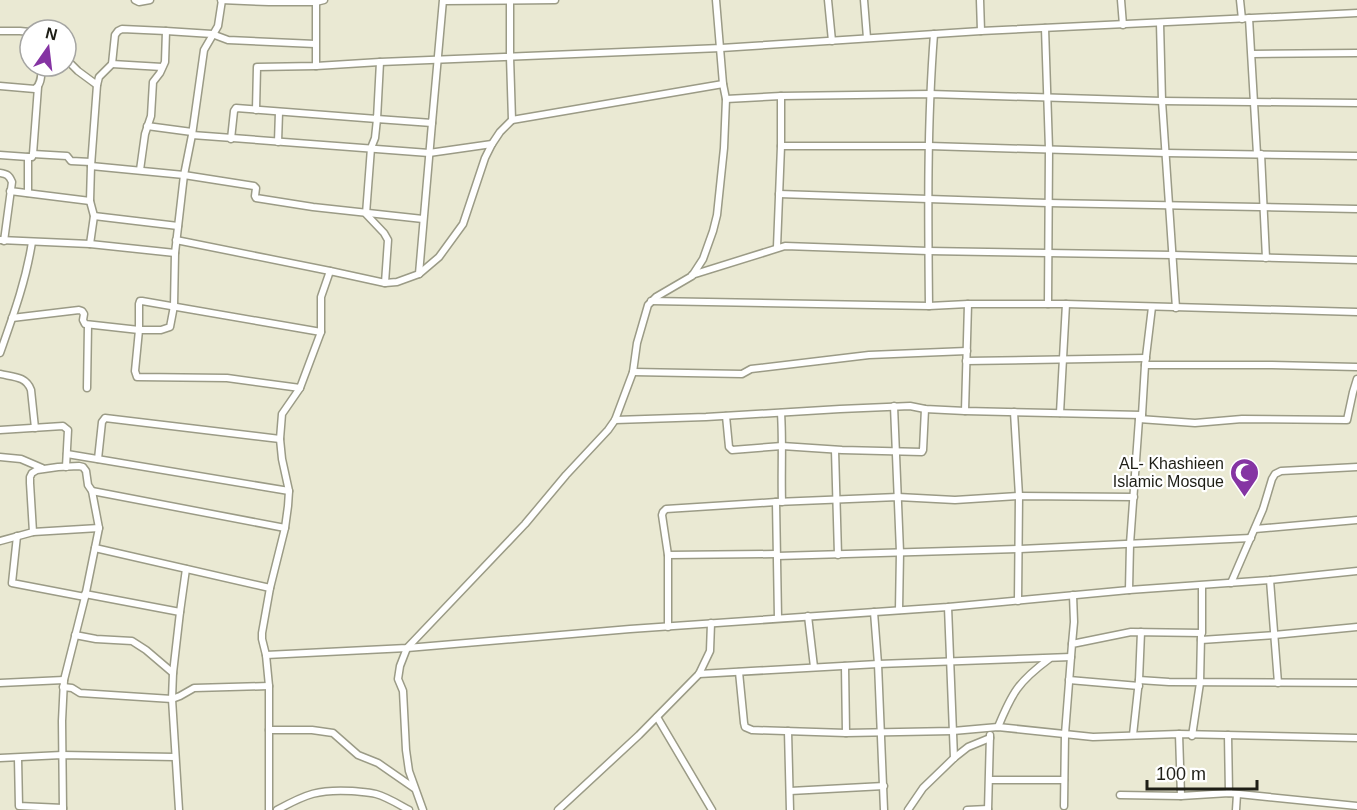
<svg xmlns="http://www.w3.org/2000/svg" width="1357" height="810" font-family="Arial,sans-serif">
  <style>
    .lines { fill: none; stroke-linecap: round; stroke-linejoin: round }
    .street-casing { stroke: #9b9b86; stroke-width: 9 }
    .street { stroke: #fff; stroke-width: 6 }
    .labels { text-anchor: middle; stroke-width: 4.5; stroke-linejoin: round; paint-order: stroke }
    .poi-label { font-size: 16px; fill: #1e1e16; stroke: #fff; text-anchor: end }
  </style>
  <rect width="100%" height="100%" fill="#eae9d3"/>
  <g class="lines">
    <defs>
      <g id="street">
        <polyline points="135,0 139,2 150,0"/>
        <polyline points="221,0 269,2 316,2 324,0"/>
        <polyline points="222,0 218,26 204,50 192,135 184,175 175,253 174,306 170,327 161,330 139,330 135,371 137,377 227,378 300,388"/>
        <polyline points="828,0 832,41"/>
        <polyline points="864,0 867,38"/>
        <polyline points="980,0 981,31"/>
        <polyline points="1121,0 1123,25"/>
        <polyline points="1240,0 1242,19"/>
        <polyline points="444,1 555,0"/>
        <polyline points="1249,18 1257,154"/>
        <polyline points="1160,23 1162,101 1176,308"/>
        <polyline points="1045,28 1049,149 1048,304"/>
        <polyline points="0,31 20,31 30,32"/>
        <polyline points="1252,54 1357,53"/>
        <polyline points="66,59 78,71 97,85"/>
        <polyline points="112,64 162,67"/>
        <polyline points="316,66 316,2"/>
        <path d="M 0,86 L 35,89 C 42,84 41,74 42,66"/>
        <polyline points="726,99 781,96 930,94 1162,101 1357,103"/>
        <polyline points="256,110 257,67 316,66 380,62 721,48 981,31 1357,13"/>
        <polyline points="512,120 723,84"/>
        <polyline points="147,126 192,132"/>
        <polyline points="192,135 429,153 492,144"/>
        <polyline points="231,139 234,111 236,108 377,119 380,62"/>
        <polyline points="278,142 279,112"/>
        <polyline points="781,146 929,146 1166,153 1357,156"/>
        <polyline points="33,154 67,156 71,161 91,162"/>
        <polyline points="1261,154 1266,258"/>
        <polyline points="0,155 28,157"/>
        <polyline points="91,166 184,175 254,186 256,188 255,196 256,198 313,207 423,219"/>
        <polyline points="140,170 145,134 151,116 153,82 160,73 165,62 166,31"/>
        <path d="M 0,173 C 7,174 9,175 12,182 L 4,241"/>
        <polyline points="10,191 90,201"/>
        <polyline points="28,193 28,157 32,157 33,154 38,87"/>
        <polyline points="779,194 1048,203 1357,209"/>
        <polyline points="94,216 178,226"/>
        <polyline points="0,240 90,244 175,253"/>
        <polyline points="176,240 330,271"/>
        <polyline points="90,244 94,216 90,201 91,166 97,85 99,77 112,64 115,35 118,31 122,29 166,31 212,34 228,40 315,44"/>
        <polyline points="777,247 781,146 781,96"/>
        <polyline points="419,274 432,123"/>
        <polyline points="692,275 785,246 928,251 1173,255 1357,260"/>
        <polyline points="385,283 388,240 384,233 366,214 371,148 375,138 377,119 432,123 443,0"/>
        <polyline points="651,301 929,306 968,304 1066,304 1357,312"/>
        <path d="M 929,306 C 928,215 927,125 934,34"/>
        <polyline points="12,318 79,310 82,311 84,314 83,320 85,324 139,330 139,304 140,301 142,301 321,332"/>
        <path d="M 0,353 C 13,316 26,281 32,242"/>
        <polyline points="966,361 1146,358"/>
        <polyline points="1145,365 1272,365 1357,367"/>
        <polyline points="633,372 742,374 751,369 869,355 967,351"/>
        <path d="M 0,374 C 13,377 26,376 31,390 L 35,428"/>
        <polyline points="87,388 88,325"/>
        <polyline points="894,406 900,552 899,610"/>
        <polyline points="965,411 968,304"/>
        <polyline points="1014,412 1019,496 1018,601"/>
        <path d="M 781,413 C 783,443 781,472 782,502"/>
        <polyline points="1060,413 1066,304"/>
        <polyline points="726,416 729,447 732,450 782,446 842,450 922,452 923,450 925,409"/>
        <polyline points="1139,419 1195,423 1242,419 1347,420 1353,392 1357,379"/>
        <polyline points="615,420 706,417 840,409 910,406 925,409 965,411 1142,415"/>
        <polyline points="0,430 63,426 68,430 66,467"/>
        <polyline points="835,450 838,555"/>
        <polyline points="67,454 289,491"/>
        <polyline points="0,457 21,459 42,468"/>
        <polyline points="98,459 102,422 105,418 280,439"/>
        <polyline points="92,491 285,528"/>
        <polyline points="776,502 778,618"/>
        <polyline points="1255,529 1357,520"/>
        <polyline points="33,532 99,528"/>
        <polyline points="17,536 12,583 85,597"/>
        <polyline points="0,541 33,532 30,483 30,477 32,473 37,470 58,467 79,466 83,467 86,471 88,485 92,491 99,528 85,597 64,680 62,721 63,810"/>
        <polyline points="95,548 270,588"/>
        <polyline points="668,555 776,554"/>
        <polyline points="777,556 1020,549 1251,538"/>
        <polyline points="1270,580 1278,683"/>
        <polyline points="1231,583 1263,509 1272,479 1275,474 1281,471 1357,467"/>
        <polyline points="1129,590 1130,544 1139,419 1142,415 1145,365 1152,307"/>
        <polyline points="85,594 180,612 173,673 172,699 179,810"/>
        <polyline points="948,607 954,758"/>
        <polyline points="180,612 186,569"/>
        <polyline points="874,612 878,664 884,810"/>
        <polyline points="808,616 814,667"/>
        <polyline points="668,627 668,555 662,515 663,512 666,509 776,502 898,497 955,500 1019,496 1134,497"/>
        <polyline points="75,635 96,639 132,641 146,650 173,673"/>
        <polyline points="1201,640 1274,635 1357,627"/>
        <polyline points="1072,644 1074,622 1073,595"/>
        <polyline points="266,655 407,648 630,629 948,607 1129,590 1270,580 1357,571"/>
        <polyline points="845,666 846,733"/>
        <polyline points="739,672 744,723 745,727 752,730 846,733 953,731 998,727 1093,737 1179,734 1357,738"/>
        <polyline points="699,674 878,664 1071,657"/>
        <polyline points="1069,680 1139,686"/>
        <polyline points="1139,680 1169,682 1357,683"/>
        <polyline points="0,683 64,680"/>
        <polyline points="63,687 72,688 80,693 172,699 180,696 194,688 269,686"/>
        <polyline points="657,717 712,810"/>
        <path d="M 998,727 C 1012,693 1018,682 1049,659"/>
        <polyline points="269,730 312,730 333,733 358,755 378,763 414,788"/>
        <polyline points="788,731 790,810"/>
        <polyline points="1179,734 1181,796"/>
        <polyline points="1133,735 1139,680 1141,632"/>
        <polyline points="1228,735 1229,793"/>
        <polyline points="1192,736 1200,683 1201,636"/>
        <polyline points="0,758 62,755 175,757"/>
        <polyline points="18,758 19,806 63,808"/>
        <polyline points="990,780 1064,780"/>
        <polyline points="790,791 884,786"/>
        <polyline points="1120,795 1181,796 1229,793 1357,806"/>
        <polyline points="1064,806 1065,734 1072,644 1131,632 1202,633 1202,586"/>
        <polyline points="269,810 269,686 266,655 262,639 262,633 270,588 285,528 288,506 289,491 282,459 280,439 282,414 300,388 321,332 321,297 330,271 385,283 397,282 419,274 439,257 463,224 485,158 492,144 500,132 512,120 510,57 510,0"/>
        <path d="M 277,810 C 306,794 319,789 352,791 C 360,792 368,792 376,794 C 387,797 398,804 409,810"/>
        <polyline points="423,810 409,771 406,750 403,691 398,679 400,666 407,648 525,524 566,475 608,430 615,420 633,372 637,343 648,305 656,297 692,276 703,259 713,231 717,215 724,148 726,99 723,84 716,0"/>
        <polyline points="558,810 639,735 699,674 710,651 711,623"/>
        <polyline points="908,810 923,788 954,758 968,747 990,738"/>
        <polyline points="967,810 988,809"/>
        <polyline points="988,810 990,735"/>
        <polyline points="1236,810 1237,794"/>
      </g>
    </defs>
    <use href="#street" class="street-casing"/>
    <use href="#street" class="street"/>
  </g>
  <defs>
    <symbol id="mosque-pin" viewBox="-11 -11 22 30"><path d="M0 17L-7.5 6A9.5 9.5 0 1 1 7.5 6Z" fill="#8534a3" stroke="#fff"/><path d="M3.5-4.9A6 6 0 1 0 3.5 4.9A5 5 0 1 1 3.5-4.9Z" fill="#fff"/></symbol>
  </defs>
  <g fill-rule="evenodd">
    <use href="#mosque-pin" x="1228" y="456" width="33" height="45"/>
  </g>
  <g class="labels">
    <g class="poi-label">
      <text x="1224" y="469">AL- Khashieen<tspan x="1224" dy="18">Islamic Mosque</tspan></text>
    </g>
  </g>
  <g transform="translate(48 48) rotate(14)"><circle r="28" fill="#ffffff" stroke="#a5a5a2" stroke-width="1.5"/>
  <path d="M0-4.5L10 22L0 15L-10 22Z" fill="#8534a3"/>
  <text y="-9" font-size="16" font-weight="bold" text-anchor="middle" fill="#1e1e16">N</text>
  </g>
  <path d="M1147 780v9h110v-9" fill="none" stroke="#1e1e16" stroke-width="3"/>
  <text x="1156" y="780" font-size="18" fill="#1e1e16" stroke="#ffffff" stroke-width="4.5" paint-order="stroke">100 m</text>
</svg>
